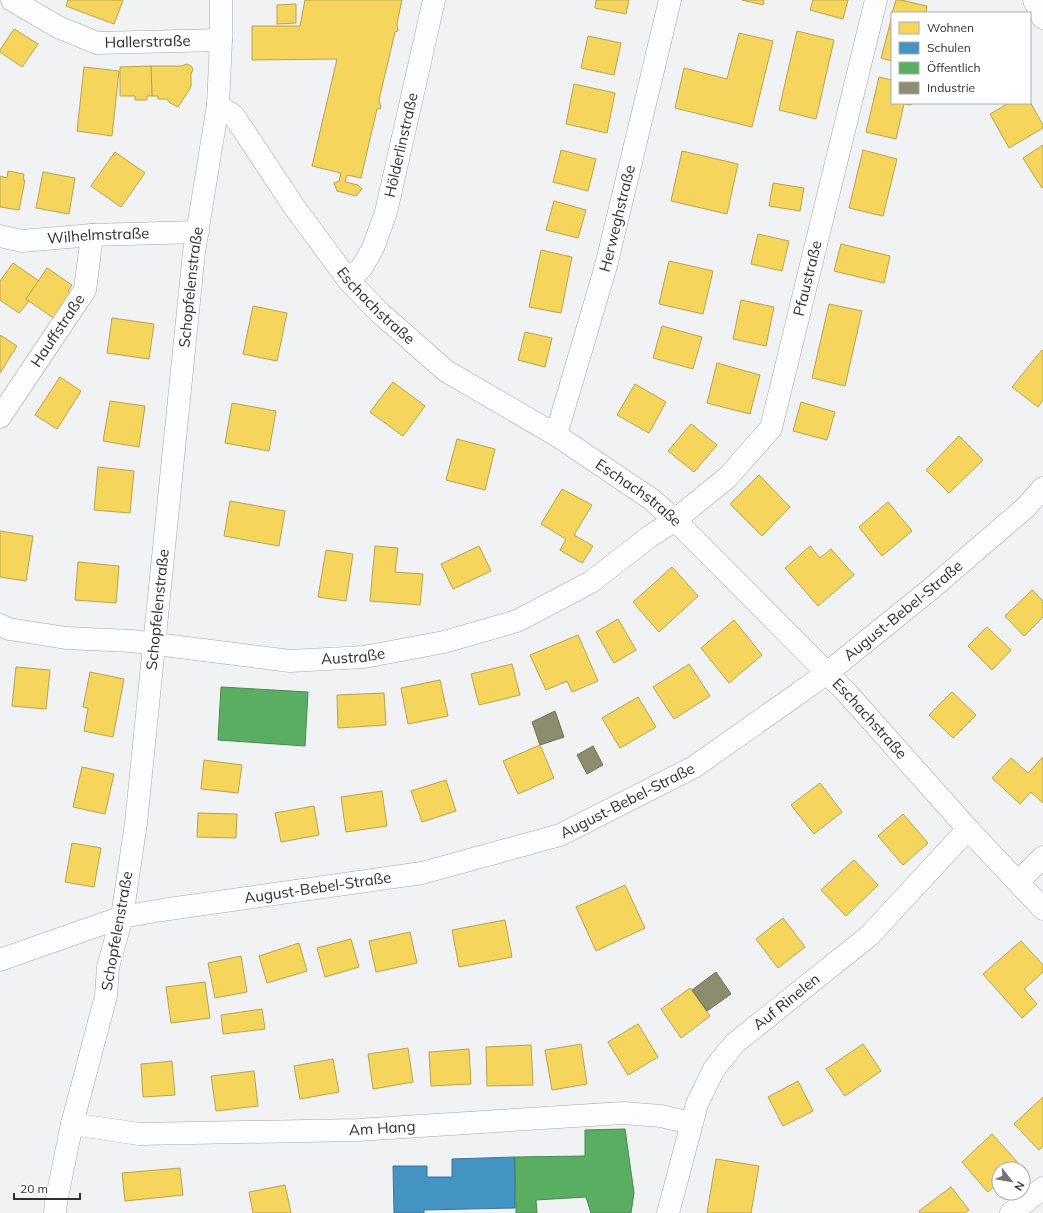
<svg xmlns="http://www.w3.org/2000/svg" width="1043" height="1213" font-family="Mulish,sans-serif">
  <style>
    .homes { fill: #f6d55c; stroke: #baa34f }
    .schools { fill: #4393c3; stroke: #3d7597 }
    .public { fill: #5aae61; stroke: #4d8852 }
    .industry { fill: #8c8c6e; stroke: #70705b }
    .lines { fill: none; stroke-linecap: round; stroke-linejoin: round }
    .minor-casing { stroke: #a6a7a8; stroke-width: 23 }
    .tertiary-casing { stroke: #a6a7a8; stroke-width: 23 }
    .secondary-casing { stroke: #a6a7a8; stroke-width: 23 }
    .minor { stroke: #fdfdfd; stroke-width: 22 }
    .tertiary { stroke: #fdfdfd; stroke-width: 22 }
    .secondary { stroke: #fdfdfd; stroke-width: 22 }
    .labels { text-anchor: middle; stroke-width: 4; stroke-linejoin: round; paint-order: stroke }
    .street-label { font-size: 15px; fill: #2e2f30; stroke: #fff }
  </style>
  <rect width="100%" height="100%" fill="#f0f2f3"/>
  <g class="homes">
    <polygon points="68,0 123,0 114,24 66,6"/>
    <polygon points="305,0 402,0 397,23 398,31 395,32 379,100 381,108 377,109 361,178 347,175 345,182 358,185 362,189 356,196 337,191 334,183 339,181 341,173 312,166 337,59 252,60 252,26 300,26"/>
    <polygon points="596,0 629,0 626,14 595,8"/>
    <polygon points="742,0 764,0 763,5"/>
    <polygon points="813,0 848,0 843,19 810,10"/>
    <polygon points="896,0 901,0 927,6 926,13 892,13"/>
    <polygon points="296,4 296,23 277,24 277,5"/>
    <polygon points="892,15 892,29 889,28"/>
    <polygon points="889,28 892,29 892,61 881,58"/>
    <polygon points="14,29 38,44 22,67 0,52 0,50"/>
    <polygon points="797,31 834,40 816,119 779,110"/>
    <polygon points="739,33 773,41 752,127 675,108 684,68 727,79"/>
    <polygon points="588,36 621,43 614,75 581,68"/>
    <polygon points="187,64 191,66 193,69 191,74 191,87 178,107 170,103 167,99 158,99 158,96 152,96 151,66 181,66"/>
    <polygon points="151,66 152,96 147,96 147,100 135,100 135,96 120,96 120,67"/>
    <polygon points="84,67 119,71 112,136 77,131"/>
    <polygon points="879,77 892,80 892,103 912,103 911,105 904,104 896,139 866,132"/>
    <polygon points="574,84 615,93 607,133 566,124"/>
    <polygon points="1030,102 1043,125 1043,128 1009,148 990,114 1009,103 1030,103"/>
    <polygon points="1043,145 1043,187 1042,188 1023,158"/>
    <polygon points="561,150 596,159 588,191 553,182"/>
    <polygon points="863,150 897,159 883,216 849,208"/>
    <polygon points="682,151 738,164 727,214 671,201"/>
    <polygon points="115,152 145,173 121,207 91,186"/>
    <polygon points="8,171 24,174 23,180 25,180 19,210 0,207 0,176 7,178"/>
    <polygon points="43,172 75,178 69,214 36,208"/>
    <polygon points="773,183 804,188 800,211 769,206"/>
    <polygon points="554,201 586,210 578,238 546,230"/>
    <polygon points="758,234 789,241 782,271 751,264"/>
    <polygon points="841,244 890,256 884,283 834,271"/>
    <polygon points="541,250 572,257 561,313 529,307"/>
    <polygon points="669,261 713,271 703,314 659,304"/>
    <polygon points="13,263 39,281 26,299 29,301 19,313 0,300 0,281"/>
    <polygon points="47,268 72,285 68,291 72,294 55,319 26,299"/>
    <polygon points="741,300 774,307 766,346 733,339"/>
    <polygon points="829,304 862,311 845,386 812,378"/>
    <polygon points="253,306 287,313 277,361 243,354"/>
    <polygon points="112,318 154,324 149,359 107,353"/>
    <polygon points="662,326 702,337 693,369 653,358"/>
    <polygon points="525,332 552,338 545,367 518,360"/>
    <polygon points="0,335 17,346 0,373"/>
    <polygon points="1042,350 1043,351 1043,400 1038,407 1012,387"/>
    <polygon points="717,363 760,375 750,414 707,403"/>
    <polygon points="60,377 81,391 57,429 35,415"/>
    <polygon points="393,382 425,406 403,436 370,412"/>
    <polygon points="635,384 666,402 649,433 617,415"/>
    <polygon points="110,401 145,406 139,447 103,441"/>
    <polygon points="801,402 835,412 827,440 793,431"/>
    <polygon points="232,403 276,411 269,451 225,443"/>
    <polygon points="691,424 717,445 694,472 668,451"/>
    <polygon points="959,436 983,460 949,493 926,470"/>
    <polygon points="457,439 495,449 485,490 446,480"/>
    <polygon points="98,467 134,471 130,513 94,510"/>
    <polygon points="759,475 790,507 762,536 730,504"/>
    <polygon points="562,489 592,505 574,535 593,546 582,563 560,550 566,539 541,524"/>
    <polygon points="230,501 285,511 279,546 224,536"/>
    <polygon points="888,502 912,531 882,556 859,527"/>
    <polygon points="0,531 33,536 26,581 0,577"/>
    <polygon points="375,546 398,548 395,572 423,574 420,605 370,601"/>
    <polygon points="479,546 491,571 453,589 441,564"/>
    <polygon points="810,546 820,558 831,549 854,575 818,606 785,568"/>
    <polygon points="326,550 353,554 346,601 318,597"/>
    <polygon points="78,562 119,566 116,603 75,600"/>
    <polygon points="672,567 698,596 659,632 633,602"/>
    <polygon points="1032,590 1043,601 1043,617 1024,636 1005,616"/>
    <polygon points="618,619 636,650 614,663 596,632"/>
    <polygon points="734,620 762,655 729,683 701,648"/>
    <polygon points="987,627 1011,650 992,670 968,646"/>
    <polygon points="578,635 598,681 572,692 567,681 546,690 530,655"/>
    <polygon points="512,664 520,695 479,705 471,674"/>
    <polygon points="689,664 710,696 674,719 653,687"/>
    <polygon points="16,667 50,670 46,709 12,706"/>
    <polygon points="90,672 124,679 113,737 84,731 88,708 83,707"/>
    <polygon points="440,680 448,716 408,724 401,688"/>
    <polygon points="952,692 976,715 953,738 929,715"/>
    <polygon points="384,693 386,725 338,728 337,695"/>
    <polygon points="638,697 656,727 620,748 602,718"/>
    <polygon points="540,745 554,778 518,794 503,761"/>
    <polygon points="1043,757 1043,803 1031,792 1020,804 992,778 1011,758 1028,773"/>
    <polygon points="204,760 242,765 238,793 201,789"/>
    <polygon points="82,767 114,774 105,814 73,807"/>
    <polygon points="446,780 456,811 422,822 411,791"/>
    <polygon points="820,783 842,812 814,834 791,805"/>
    <polygon points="382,791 387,826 346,832 341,797"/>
    <polygon points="314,806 319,835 281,842 275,813"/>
    <polygon points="198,813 237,814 236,838 197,837"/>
    <polygon points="903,814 928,843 903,865 878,836"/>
    <polygon points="72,843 101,848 94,887 65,882"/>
    <polygon points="854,860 878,885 846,916 821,890"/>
    <polygon points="625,885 645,928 596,951 576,907"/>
    <polygon points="783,918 805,947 778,968 756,939"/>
    <polygon points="505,920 512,957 459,967 452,930"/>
    <polygon points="410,932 417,963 376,972 369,941"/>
    <polygon points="351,939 359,967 325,977 317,948"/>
    <polygon points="1021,941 1043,965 1043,972 1024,989 1037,1004 1022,1018 983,974"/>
    <polygon points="299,943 307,971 267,983 259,956"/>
    <polygon points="241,956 247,992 215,998 208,963"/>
    <polygon points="205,982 210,1018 171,1023 166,987"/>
    <polygon points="690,988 710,1016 681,1038 661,1009"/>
    <polygon points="262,1009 265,1029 223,1034 221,1015"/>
    <polygon points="638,1024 658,1057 628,1075 608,1042"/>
    <polygon points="581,1044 587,1084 552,1090 545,1050"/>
    <polygon points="863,1044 881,1071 845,1096 826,1069"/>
    <polygon points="531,1045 533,1085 487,1086 486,1047"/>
    <polygon points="408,1048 413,1082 373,1089 368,1054"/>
    <polygon points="469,1049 471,1084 431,1086 429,1052"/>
    <polygon points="333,1059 339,1092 300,1099 294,1066"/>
    <polygon points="172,1061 175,1095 143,1097 141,1064"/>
    <polygon points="254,1071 258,1106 216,1111 211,1076"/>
    <polygon points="798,1081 813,1111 783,1126 768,1097"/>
    <polygon points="1043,1097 1043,1146 1039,1150 1014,1124"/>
    <polygon points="992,1134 1019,1164 1014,1169 999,1169 999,1182 988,1192 962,1162"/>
    <polygon points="716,1159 759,1166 751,1213 707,1213"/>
    <polygon points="180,1168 183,1195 125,1201 122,1173"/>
    <polygon points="285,1185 291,1213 253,1213 249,1192"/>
    <polygon points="951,1187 969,1210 965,1213 920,1213 919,1211"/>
  </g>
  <polygon class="schools" points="515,1157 515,1208 424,1210 424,1213 394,1213 393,1166 427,1166 427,1177 452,1177 452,1159"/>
  <g class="public">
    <polygon points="221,687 308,692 305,746 218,740"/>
    <polygon points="625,1129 634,1193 631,1213 591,1213 586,1197 536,1200 537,1213 516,1213 515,1157 585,1156 585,1130"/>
  </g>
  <g class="industry">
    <polygon points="555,711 564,737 540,745 532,722"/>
    <polygon points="593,746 603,765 587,774 577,755"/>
    <polygon points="716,972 731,994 707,1011 692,990"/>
  </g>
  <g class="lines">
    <defs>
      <g id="minor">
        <path id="s1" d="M 12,0 L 58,27 L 97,43 L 221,40"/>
        <path id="s2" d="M 218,105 L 234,116 L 295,208 L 349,281 L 380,313 L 446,371 L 556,435 L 651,499 L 675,520 L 847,693 L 968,829 L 1043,909"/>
        <path id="s3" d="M 0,236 L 22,241 L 92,235 L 198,232"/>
        <path id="s4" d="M 349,281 L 362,267 L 373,248 L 386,212 L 434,0"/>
        <path id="s5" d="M 0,417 L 85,290 L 92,235"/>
        <path id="s6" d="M 556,435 L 606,266 L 670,0"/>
        <path id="s7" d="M 0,625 L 9,629 L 66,638 L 132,641 L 290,661 L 364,657 L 444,642 L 517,621 L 591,582 L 649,537 L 675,520 L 728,477 L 771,428 L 876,0"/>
        <polyline points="1018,882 1043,857"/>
        <path id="s8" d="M 72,1124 L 139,1134 L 357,1130 L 623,1113 L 661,1116 L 691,1123"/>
        <path id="s9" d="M 55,1213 L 56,1202 L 72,1124 L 106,996 L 108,967 L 122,917 L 162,910 L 422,873 L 560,835 L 694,767 L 792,698 L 827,673 L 932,588 L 1025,508 L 1043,488"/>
        <path id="s10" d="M 668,1213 L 697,1104 L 714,1069 L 735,1043 L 869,936 L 968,829"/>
        <polyline points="1011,1213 1043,1188"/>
      </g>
      <g id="tertiary">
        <path id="s11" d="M 0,960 L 122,917 L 136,823 L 194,252 L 218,105 L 221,40 L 221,0"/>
      </g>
      <polyline id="secondary" points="1034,0 1043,18"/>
    </defs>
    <use href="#minor" class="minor-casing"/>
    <use href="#tertiary" class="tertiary-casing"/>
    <use href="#secondary" class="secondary-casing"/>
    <use href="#minor" class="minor"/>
    <use href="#tertiary" class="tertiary"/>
    <use href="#secondary" class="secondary"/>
  </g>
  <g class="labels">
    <g class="street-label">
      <text dy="5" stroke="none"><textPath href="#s1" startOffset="146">Hallerstraße</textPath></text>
      <text dy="5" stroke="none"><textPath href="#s4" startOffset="148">Hölderlinstraße</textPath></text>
      <text dy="5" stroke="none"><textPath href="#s6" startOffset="225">Herweghstraße</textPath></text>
      <text dy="5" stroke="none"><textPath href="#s3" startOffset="99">Wilhelmstraße</textPath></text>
      <text dy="5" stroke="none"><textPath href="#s7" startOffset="1000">Pfaustraße</textPath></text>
      <text dy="5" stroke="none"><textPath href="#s11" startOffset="763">Schopfelenstraße</textPath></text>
      <text dy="5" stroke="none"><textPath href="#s2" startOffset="257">Eschachstraße</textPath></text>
      <text dy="5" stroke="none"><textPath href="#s5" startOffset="104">Hauffstraße</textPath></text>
      <text dy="5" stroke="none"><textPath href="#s2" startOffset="581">Eschachstraße</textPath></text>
      <text dy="5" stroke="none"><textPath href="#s11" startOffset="439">Schopfelenstraße</textPath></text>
      <text dy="5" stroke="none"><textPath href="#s9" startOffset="1162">August-Bebel-Straße</textPath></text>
      <text dy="5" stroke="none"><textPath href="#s7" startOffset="356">Austraße</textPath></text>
      <text dy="5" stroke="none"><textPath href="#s2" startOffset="905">Eschachstraße</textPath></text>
      <text dy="5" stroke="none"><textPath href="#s9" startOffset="826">August-Bebel-Straße</textPath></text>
      <text dy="5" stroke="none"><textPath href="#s9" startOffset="502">August-Bebel-Straße</textPath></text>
      <text transform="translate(117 931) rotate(-80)" y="5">Schopfelenstraße</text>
      <text dy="5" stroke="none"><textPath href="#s10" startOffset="251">Auf Rinelen</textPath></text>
      <text dy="5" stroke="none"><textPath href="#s8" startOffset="311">Am Hang</textPath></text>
    </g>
  </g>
  <rect x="891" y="12" width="140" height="92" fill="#ffffff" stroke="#abacac"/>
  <rect x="899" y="22" width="20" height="12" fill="#f6d55c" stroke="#abacac"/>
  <text x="927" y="32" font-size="12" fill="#2e2f30">Wohnen</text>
  <rect x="899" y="42" width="20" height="12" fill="#4393c3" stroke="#abacac"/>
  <text x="927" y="52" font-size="12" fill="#2e2f30">Schulen</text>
  <rect x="899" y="62" width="20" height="12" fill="#5aae61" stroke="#abacac"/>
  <text x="927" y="72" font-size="12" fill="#2e2f30">Öffentlich</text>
  <rect x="899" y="82" width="20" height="12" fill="#8c8c6e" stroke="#abacac"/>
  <text x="927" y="92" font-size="12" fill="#2e2f30">Industrie</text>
  <g transform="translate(1011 1181) rotate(121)"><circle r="19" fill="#ffffff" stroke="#abacac"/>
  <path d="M0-3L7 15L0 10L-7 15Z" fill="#727374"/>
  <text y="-6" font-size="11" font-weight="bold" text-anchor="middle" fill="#2e2f30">N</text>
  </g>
  <path d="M14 1193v6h66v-6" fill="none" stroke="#2e2f30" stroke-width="2"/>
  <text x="20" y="1193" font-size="12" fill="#2e2f30" stroke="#ffffff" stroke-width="3" paint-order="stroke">20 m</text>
</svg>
